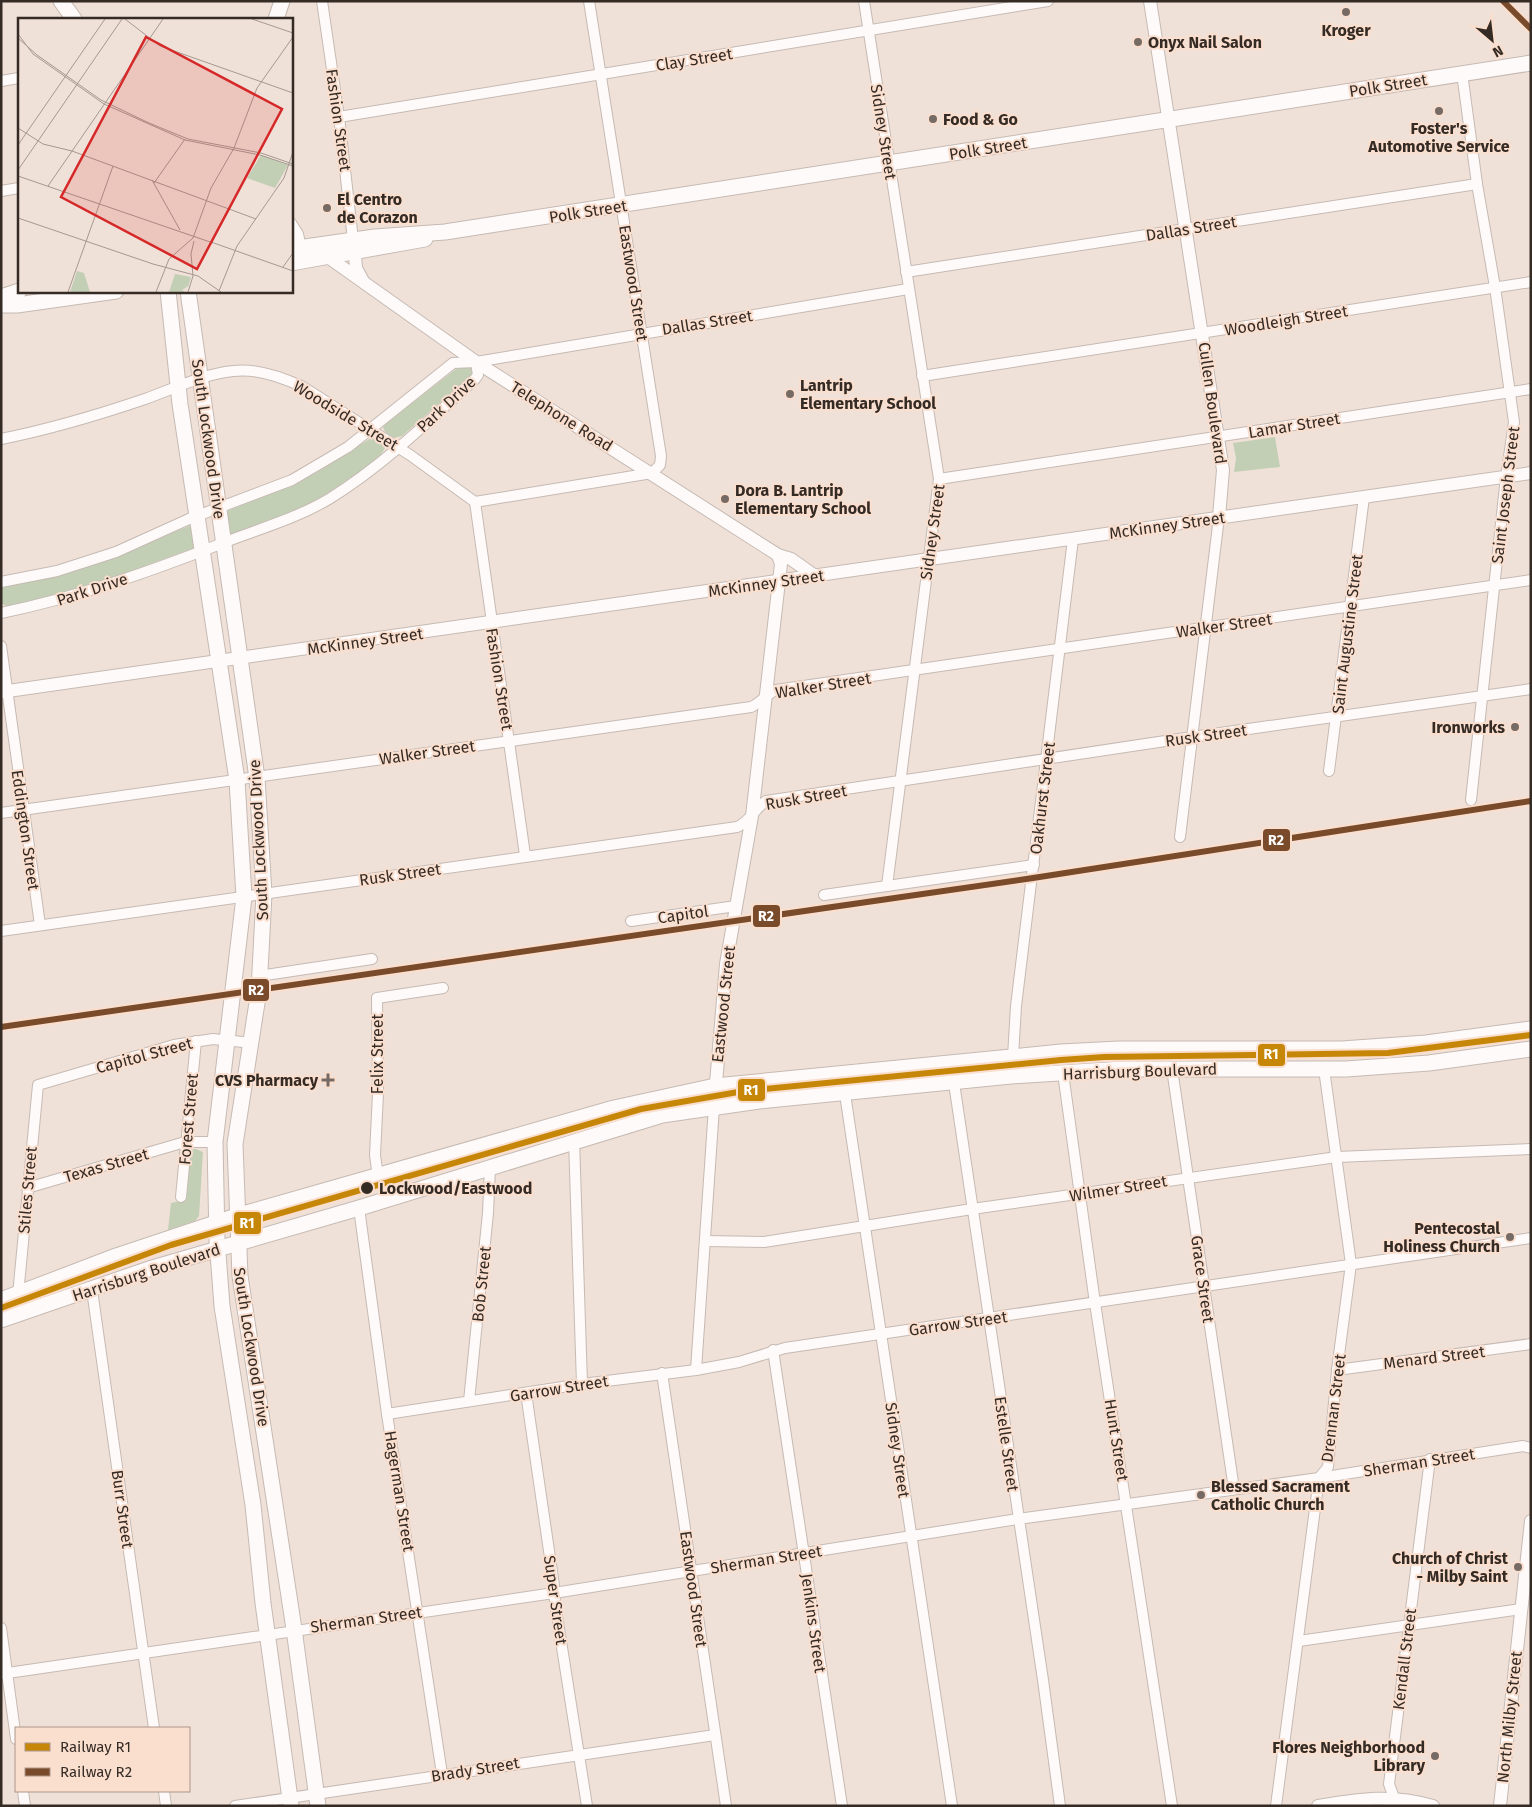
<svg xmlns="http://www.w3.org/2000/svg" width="1532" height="1807" font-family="'Fira Sans',sans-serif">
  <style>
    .green { fill: #c2cfb5 }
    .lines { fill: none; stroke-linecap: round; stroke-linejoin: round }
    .minor-casing { stroke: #c6bab3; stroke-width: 12 }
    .tertiary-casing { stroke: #c6bab3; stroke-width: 14 }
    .secondary-casing { stroke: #c6bab3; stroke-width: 17 }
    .minor { stroke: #fdfaf9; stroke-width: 10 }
    .tertiary { stroke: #fdfaf9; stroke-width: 12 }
    .secondary { stroke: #fdfaf9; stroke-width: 15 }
    .rail { stroke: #c6c2c0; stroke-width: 2.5; stroke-dasharray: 8 4; stroke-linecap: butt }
    .rail-1-casing { stroke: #fadece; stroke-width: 10 }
    .rail-2-casing { stroke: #fadece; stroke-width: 10 }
    .rail-1 { stroke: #c68709; stroke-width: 6 }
    .rail-2 { stroke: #7a4b2a; stroke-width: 6 }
    .poi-dot { fill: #766b64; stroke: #fadece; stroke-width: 2 }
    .stop-dot { fill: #352b25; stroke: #fadece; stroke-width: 2 }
    .labels { text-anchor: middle; stroke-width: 4; stroke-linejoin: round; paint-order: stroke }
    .poi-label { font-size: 16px; font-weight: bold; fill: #352b25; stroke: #fadece; text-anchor: start }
    .street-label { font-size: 16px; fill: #352b25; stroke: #fadece }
    .stop-label { font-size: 16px; font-weight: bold; fill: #352b25; stroke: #fadece; text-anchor: start }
    .inset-road { fill: none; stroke: #a59890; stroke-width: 1 }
    .view { fill: #d62828; fill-opacity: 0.15; stroke: #d62828; stroke-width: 2.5 }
    .inset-edge { fill: none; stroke: #352b25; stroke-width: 2.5 }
    .line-badge { stroke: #fadece; stroke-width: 2 }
    .badge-label { font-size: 14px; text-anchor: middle; font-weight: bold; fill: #fff }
  </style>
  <rect width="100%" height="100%" fill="#f0e1d8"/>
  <g class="green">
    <polygon points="461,365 475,367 474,373 402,436 394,438 385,432 383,427 387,423"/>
    <polygon points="1275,437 1280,467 1234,472 1236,458 1233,443"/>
    <path d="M 371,438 L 383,444 L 385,448 C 373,474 257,535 229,535 L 225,512 L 277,491 L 316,473 Z"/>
    <path d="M 192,525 L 196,546 L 194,548 C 132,570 71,597 6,606 L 1,603 L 1,588 L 5,587 L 53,576 L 91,564 Z"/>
    <polygon points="196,1149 203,1152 199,1216 195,1221 168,1230 171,1203 180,1201 188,1150"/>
  </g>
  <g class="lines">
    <defs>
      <g id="minor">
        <polyline points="322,1 339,117 353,240"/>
        <polyline points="864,1 939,479 887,886"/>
        <polyline points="1462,73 1477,184 1495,287 1514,422 1506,477 1471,800"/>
        <polyline points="1,81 19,78"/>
        <polyline points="339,117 1048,1"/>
        <polyline points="1,191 19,188"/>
        <polyline points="291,223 298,234 302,252"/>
        <polyline points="906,272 1477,184"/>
        <polyline points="922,376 1531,282"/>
        <path d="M 1,439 C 51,429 98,415 145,399 C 173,389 203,374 233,371 C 256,368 282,377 303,387 L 410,455 L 475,502 L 652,473 L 660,465 L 661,456 L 589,1"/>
        <polyline points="939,479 1531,389"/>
        <polyline points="475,502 525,855"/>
        <polyline points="1,582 57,571 116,552 189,519 292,480 348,447 453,363 476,362 908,289"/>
        <path d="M 1,613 C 79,597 154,570 228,541 C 262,528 297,518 329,499 C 382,466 428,422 475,379 L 478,375 L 476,362"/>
        <polyline points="1,646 40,925"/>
        <polyline points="1329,771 1364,497"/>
        <path d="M 1,813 L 751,707 C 761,703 766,694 776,690 L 1531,580"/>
        <polyline points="1180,837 1219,517"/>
        <polyline points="824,895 1034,865"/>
        <polyline points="631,921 736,906"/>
        <path d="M 1,931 L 737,827 C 750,822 754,809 766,801 L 1192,737 L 1531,689"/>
        <polyline points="259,976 372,959"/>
        <polyline points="1013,1057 1016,1006 1073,539"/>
        <polyline points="1172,1069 1234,1489"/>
        <polyline points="1063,1073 1095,1303 1172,1806"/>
        <polyline points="954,1083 1043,1680 1060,1806"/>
        <polyline points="845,1094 952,1806"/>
        <polyline points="574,1140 582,1384"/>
        <polyline points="378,1177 375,1155 378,1093 377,998 443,988"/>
        <polyline points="27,1188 185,1142 215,1142"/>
        <polyline points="181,1197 196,1041"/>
        <polyline points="359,1208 387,1414 442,1774"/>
        <polyline points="706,1241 764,1242 972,1209 1337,1157 1531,1149"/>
        <polyline points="92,1290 154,1728"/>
        <polyline points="18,1295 38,1085 174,1045 213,1039 253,1043"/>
        <polyline points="773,1350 842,1806"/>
        <polyline points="696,1370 714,1107"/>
        <polyline points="1337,1370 1531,1344"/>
        <polyline points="662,1373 726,1806"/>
        <polyline points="526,1393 554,1585 555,1603 587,1806"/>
        <polyline points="469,1401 488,1213 490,1167"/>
        <polyline points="387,1414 582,1384 696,1370 739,1362 785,1348 1531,1238"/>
        <polyline points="1,1628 16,1739"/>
        <polyline points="1299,1641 1521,1609"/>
        <polyline points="1,1674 554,1593 1018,1519 1319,1478 1523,1446 1531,1448"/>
        <polyline points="23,1791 25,1806"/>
        <polyline points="164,1791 166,1806"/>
        <polyline points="235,1806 715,1735"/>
        <polyline points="1276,1806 1319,1478 1328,1467 1337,1370 1351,1264 1324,1069"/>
        <polyline points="1397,1806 1389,1784 1430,1459"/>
      </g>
      <g id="tertiary">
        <polyline points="1150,1 1223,470 1219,517"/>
        <polyline points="354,242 356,268 363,281"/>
        <polyline points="328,257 476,362 778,555 791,559 815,576"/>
        <polyline points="1,692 1531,473"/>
        <polyline points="714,1107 726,964 752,816 781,564 778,555"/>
        <path d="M 1318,1806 C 1361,1799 1390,1794 1433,1806"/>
        <polyline points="1500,1806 1531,1521"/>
      </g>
      <g id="secondary">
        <polyline points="61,1 74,19"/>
        <polyline points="276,19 282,1"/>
        <polyline points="291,249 375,237 445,232 1531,63"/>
        <polyline points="291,263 425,239"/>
        <polyline points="168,291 180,404 237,780 244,897 215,1142 217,1240 222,1306 253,1505 263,1603 291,1806"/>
        <polyline points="188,291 257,778 264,894 259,990 235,1144 240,1276 294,1629 318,1806"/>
        <polyline points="1,297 19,291"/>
        <polyline points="1,305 17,305 116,291"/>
        <polyline points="1,1300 116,1256 236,1216 614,1108 715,1086 1061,1052 1119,1049 1342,1049 1426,1043 1531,1029"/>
        <polyline points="1,1320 149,1269 359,1208 662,1115 759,1101 1011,1076 1123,1069 1346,1069 1429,1063 1531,1049"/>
      </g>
    </defs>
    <use href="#minor" class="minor-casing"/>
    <use href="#tertiary" class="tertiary-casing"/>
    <use href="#secondary" class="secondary-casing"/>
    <use href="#minor" class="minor"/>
    <use href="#tertiary" class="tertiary"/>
    <use href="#secondary" class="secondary"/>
    <g class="rail">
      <polyline points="1503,1 1531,29"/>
      <polyline points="1,1027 1033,878 1531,801"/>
    </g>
    <defs>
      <polyline id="rail-1" points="1,1308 171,1245 641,1109 744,1091 1061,1060 1104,1057 1388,1053 1531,1035"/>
      <g id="rail-2">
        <polyline points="1503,1 1531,29"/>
        <polyline points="1,1027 1033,878 1531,801"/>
      </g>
    </defs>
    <use href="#rail-1" class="rail-1-casing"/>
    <use href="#rail-2" class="rail-2-casing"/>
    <use href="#rail-1" class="rail-1"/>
    <use href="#rail-2" class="rail-2"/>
  </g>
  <g class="poi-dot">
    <circle cx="1346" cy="12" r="5"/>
    <circle cx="1138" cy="42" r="5"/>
    <circle cx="1439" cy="111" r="5"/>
    <circle cx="933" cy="119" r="5"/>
    <circle cx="327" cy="208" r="5"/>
    <circle cx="790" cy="394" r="5"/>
    <circle cx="725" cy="499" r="5"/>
    <circle cx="1515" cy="727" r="5"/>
    <path d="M325.5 1072.5h5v5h5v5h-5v5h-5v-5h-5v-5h5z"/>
    <circle cx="1510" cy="1237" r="5"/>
    <circle cx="1201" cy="1495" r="5"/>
    <circle cx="1518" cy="1567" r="5"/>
    <circle cx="1435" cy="1756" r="5"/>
  </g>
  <circle class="stop-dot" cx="367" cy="1188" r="7"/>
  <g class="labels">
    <g class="poi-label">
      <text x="1346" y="36" text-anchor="middle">Kroger</text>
      <text x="1148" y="48">Onyx Nail Salon</text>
      <text x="943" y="125">Food &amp; Go</text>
      <text x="1439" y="134" text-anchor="middle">Foster's<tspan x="1439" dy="18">Automotive Service</tspan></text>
      <text x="337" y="205">El Centro<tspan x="337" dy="18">de Corazon</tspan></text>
      <text x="800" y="391">Lantrip<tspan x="800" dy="18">Elementary School</tspan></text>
      <text x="735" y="496">Dora B. Lantrip<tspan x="735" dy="18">Elementary School</tspan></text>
      <text x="1505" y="733" text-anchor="end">Ironworks</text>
      <text x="318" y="1086" text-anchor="end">CVS Pharmacy</text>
      <text x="1500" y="1234" text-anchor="end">Pentecostal<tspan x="1500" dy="18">Holiness Church</tspan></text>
      <text x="1211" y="1492">Blessed Sacrament<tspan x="1211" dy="18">Catholic Church</tspan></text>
      <text x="1508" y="1564" text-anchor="end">Church of Christ<tspan x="1508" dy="18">- Milby Saint</tspan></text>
      <text x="1425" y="1753" text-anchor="end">Flores Neighborhood<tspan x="1425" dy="18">Library</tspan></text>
    </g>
    <g class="street-label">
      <text transform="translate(694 59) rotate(-9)" y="6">Clay Street</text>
      <text transform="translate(1388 85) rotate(-9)" y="6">Polk Street</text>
      <text transform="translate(339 120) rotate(82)" y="6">Fashion Street</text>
      <text transform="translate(884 132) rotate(81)" y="6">Sidney Street</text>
      <text transform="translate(988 148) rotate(-9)" y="6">Polk Street</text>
      <text transform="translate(588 211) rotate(-9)" y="6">Polk Street</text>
      <text transform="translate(1191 228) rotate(-9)" y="6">Dallas Street</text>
      <text transform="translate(634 283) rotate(81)" y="6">Eastwood Street</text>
      <text transform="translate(1286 320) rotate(-9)" y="6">Woodleigh Street</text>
      <text transform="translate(707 322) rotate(-9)" y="6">Dallas Street</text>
      <text transform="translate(1213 403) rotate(82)" y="6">Cullen Boulevard</text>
      <text transform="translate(446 404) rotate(-43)" y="6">Park Drive</text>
      <text transform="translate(346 415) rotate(31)" y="6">Woodside Street</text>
      <text transform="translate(562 416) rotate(32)" y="6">Telephone Road</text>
      <text transform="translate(1294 425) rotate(-9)" y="6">Lamar Street</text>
      <text transform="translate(209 439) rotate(82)" y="6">South Lockwood Drive</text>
      <text transform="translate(1505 495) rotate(-83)" y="6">Saint Joseph Street</text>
      <text transform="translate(1167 525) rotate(-8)" y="6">McKinney Street</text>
      <text transform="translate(932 532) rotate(-82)" y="6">Sidney Street</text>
      <text transform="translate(766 583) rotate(-8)" y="6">McKinney Street</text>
      <text transform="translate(92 589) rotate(-18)" y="6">Park Drive</text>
      <text transform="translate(1224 625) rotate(-8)" y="6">Walker Street</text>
      <text transform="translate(1347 634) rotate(-83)" y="6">Saint Augustine Street</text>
      <text transform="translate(365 641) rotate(-8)" y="6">McKinney Street</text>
      <text transform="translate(500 679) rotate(81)" y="6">Fashion Street</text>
      <text transform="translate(823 685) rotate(-9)" y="6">Walker Street</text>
      <text transform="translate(1206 735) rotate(-8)" y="6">Rusk Street</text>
      <text transform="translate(427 752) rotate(-8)" y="6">Walker Street</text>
      <text transform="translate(806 797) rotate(-10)" y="6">Rusk Street</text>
      <text transform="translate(1042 798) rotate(-83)" y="6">Oakhurst Street</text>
      <text transform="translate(26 830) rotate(82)" y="6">Eddington Street</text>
      <text transform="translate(258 840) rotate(-93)" y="6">South Lockwood Drive</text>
      <text transform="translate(400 874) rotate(-8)" y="6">Rusk Street</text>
      <text transform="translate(683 914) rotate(-8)" y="6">Capitol</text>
      <text transform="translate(723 1004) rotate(-84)" y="6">Eastwood Street</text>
      <text transform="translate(377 1054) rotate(-90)" y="6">Felix Street</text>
      <text transform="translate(144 1055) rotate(-15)" y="6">Capitol Street</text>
      <text transform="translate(1140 1071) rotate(-2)" y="6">Harrisburg Boulevard</text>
      <text transform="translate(188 1119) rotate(-85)" y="6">Forest Street</text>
      <text transform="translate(106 1165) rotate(-16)" y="6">Texas Street</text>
      <text transform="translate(1118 1188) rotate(-9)" y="6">Wilmer Street</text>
      <text transform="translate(27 1190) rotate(-85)" y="6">Stiles Street</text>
      <text transform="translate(146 1272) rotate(-18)" y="6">Harrisburg Boulevard</text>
      <text transform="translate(1203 1279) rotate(82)" y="6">Grace Street</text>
      <text transform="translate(481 1284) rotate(-84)" y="6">Bob Street</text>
      <text transform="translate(958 1323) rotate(-8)" y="6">Garrow Street</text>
      <text transform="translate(252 1347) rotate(81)" y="6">South Lockwood Drive</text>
      <text transform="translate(1434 1357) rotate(-7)" y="6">Menard Street</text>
      <text transform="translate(559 1388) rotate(-9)" y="6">Garrow Street</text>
      <text transform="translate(1333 1408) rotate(-83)" y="6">Drennan Street</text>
      <text transform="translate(1117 1440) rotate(81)" y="6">Hunt Street</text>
      <text transform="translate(1007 1444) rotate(82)" y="6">Estelle Street</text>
      <text transform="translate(898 1450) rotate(82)" y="6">Sidney Street</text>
      <text transform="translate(1419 1462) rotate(-9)" y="6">Sherman Street</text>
      <text transform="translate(400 1491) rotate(81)" y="6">Hagerman Street</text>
      <text transform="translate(123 1509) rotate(82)" y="6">Burr Street</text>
      <text transform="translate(766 1559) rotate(-9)" y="6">Sherman Street</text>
      <text transform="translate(694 1589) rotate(82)" y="6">Eastwood Street</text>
      <text transform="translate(556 1600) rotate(82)" y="6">Super Street</text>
      <text transform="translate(366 1619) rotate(-8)" y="6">Sherman Street</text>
      <text transform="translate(814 1623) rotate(82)" y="6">Jenkins Street</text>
      <text transform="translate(1404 1659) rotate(-83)" y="6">Kendall Street</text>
      <text transform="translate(1509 1717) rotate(-84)" y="6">North Milby Street</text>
      <text transform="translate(475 1769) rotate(-9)" y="6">Brady Street</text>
    </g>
    <g class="stop-label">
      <text x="379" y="1194">Lockwood/Eastwood</text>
    </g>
  </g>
  <g transform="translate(18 18)">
    <rect width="275" height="275" fill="#f0e1d8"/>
    <path d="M 243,137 L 270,147 L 257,170 L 229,160 ZM 59,253 L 66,255 L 72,274 L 52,274 ZM 157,256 L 173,259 L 170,269 L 165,267 L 169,269 L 164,272 L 167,274 L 151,274 Z" fill="#c2cfb5"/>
    <path class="inset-road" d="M 107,1 L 142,28 L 275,75M 234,1 L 275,15M 0,16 L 15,36 L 86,86 L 167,122 L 242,137 L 275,148M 0,20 L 19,37 L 83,82 L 131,105 L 170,121 L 243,135 L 275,146M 0,110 L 25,126 L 54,133 L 238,201M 0,127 L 87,1M 0,152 L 104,1M 0,158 L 195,225M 134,162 L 162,212M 136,165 L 167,121M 30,168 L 145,1M 0,200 L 135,246 L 180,258 L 203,274M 193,224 L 275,253M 265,249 L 275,235M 201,273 L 219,228 L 266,160 L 275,134M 50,274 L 95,148M 138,274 L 151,241 L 175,220 L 193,170 L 216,130 L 239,70 L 275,19M 170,274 L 175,258 L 173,236 L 176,223"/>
    <path class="view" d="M 128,19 L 264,91 L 179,251 L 43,179 Z"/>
    <rect width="275" height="275" class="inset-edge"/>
  </g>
  <g class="line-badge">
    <rect x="1262" y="828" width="29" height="24" rx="5" fill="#7a4b2a"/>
    <rect x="752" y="904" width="29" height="24" rx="5" fill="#7a4b2a"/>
    <rect x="242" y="978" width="28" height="24" rx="5" fill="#7a4b2a"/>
    <rect x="1257" y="1043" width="29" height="24" rx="5" fill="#c68709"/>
    <rect x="737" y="1078" width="29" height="24" rx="5" fill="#c68709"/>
    <rect x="233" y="1211" width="29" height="24" rx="5" fill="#c68709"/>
  </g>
  <g class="badge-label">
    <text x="1276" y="845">R2</text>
    <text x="766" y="921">R2</text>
    <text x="256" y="995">R2</text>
    <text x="1271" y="1059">R1</text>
    <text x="751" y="1095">R1</text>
    <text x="247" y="1228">R1</text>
  </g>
  <rect width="1532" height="1807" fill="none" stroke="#352b25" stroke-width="5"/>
  <rect x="15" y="1727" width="175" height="65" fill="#fadece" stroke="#ab968a"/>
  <rect x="25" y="1743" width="25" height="8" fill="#c68709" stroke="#ab968a"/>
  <text x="60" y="1752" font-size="15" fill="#352b25">Railway R1</text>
  <rect x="25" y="1768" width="25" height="8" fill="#7a4b2a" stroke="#ab968a"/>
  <text x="60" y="1777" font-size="15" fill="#352b25">Railway R2</text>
  <g transform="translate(1492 40) rotate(152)" stroke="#fadece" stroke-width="4" paint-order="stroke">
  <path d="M0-4L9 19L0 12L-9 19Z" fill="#352b25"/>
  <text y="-8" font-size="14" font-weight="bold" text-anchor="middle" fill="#352b25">N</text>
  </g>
</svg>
